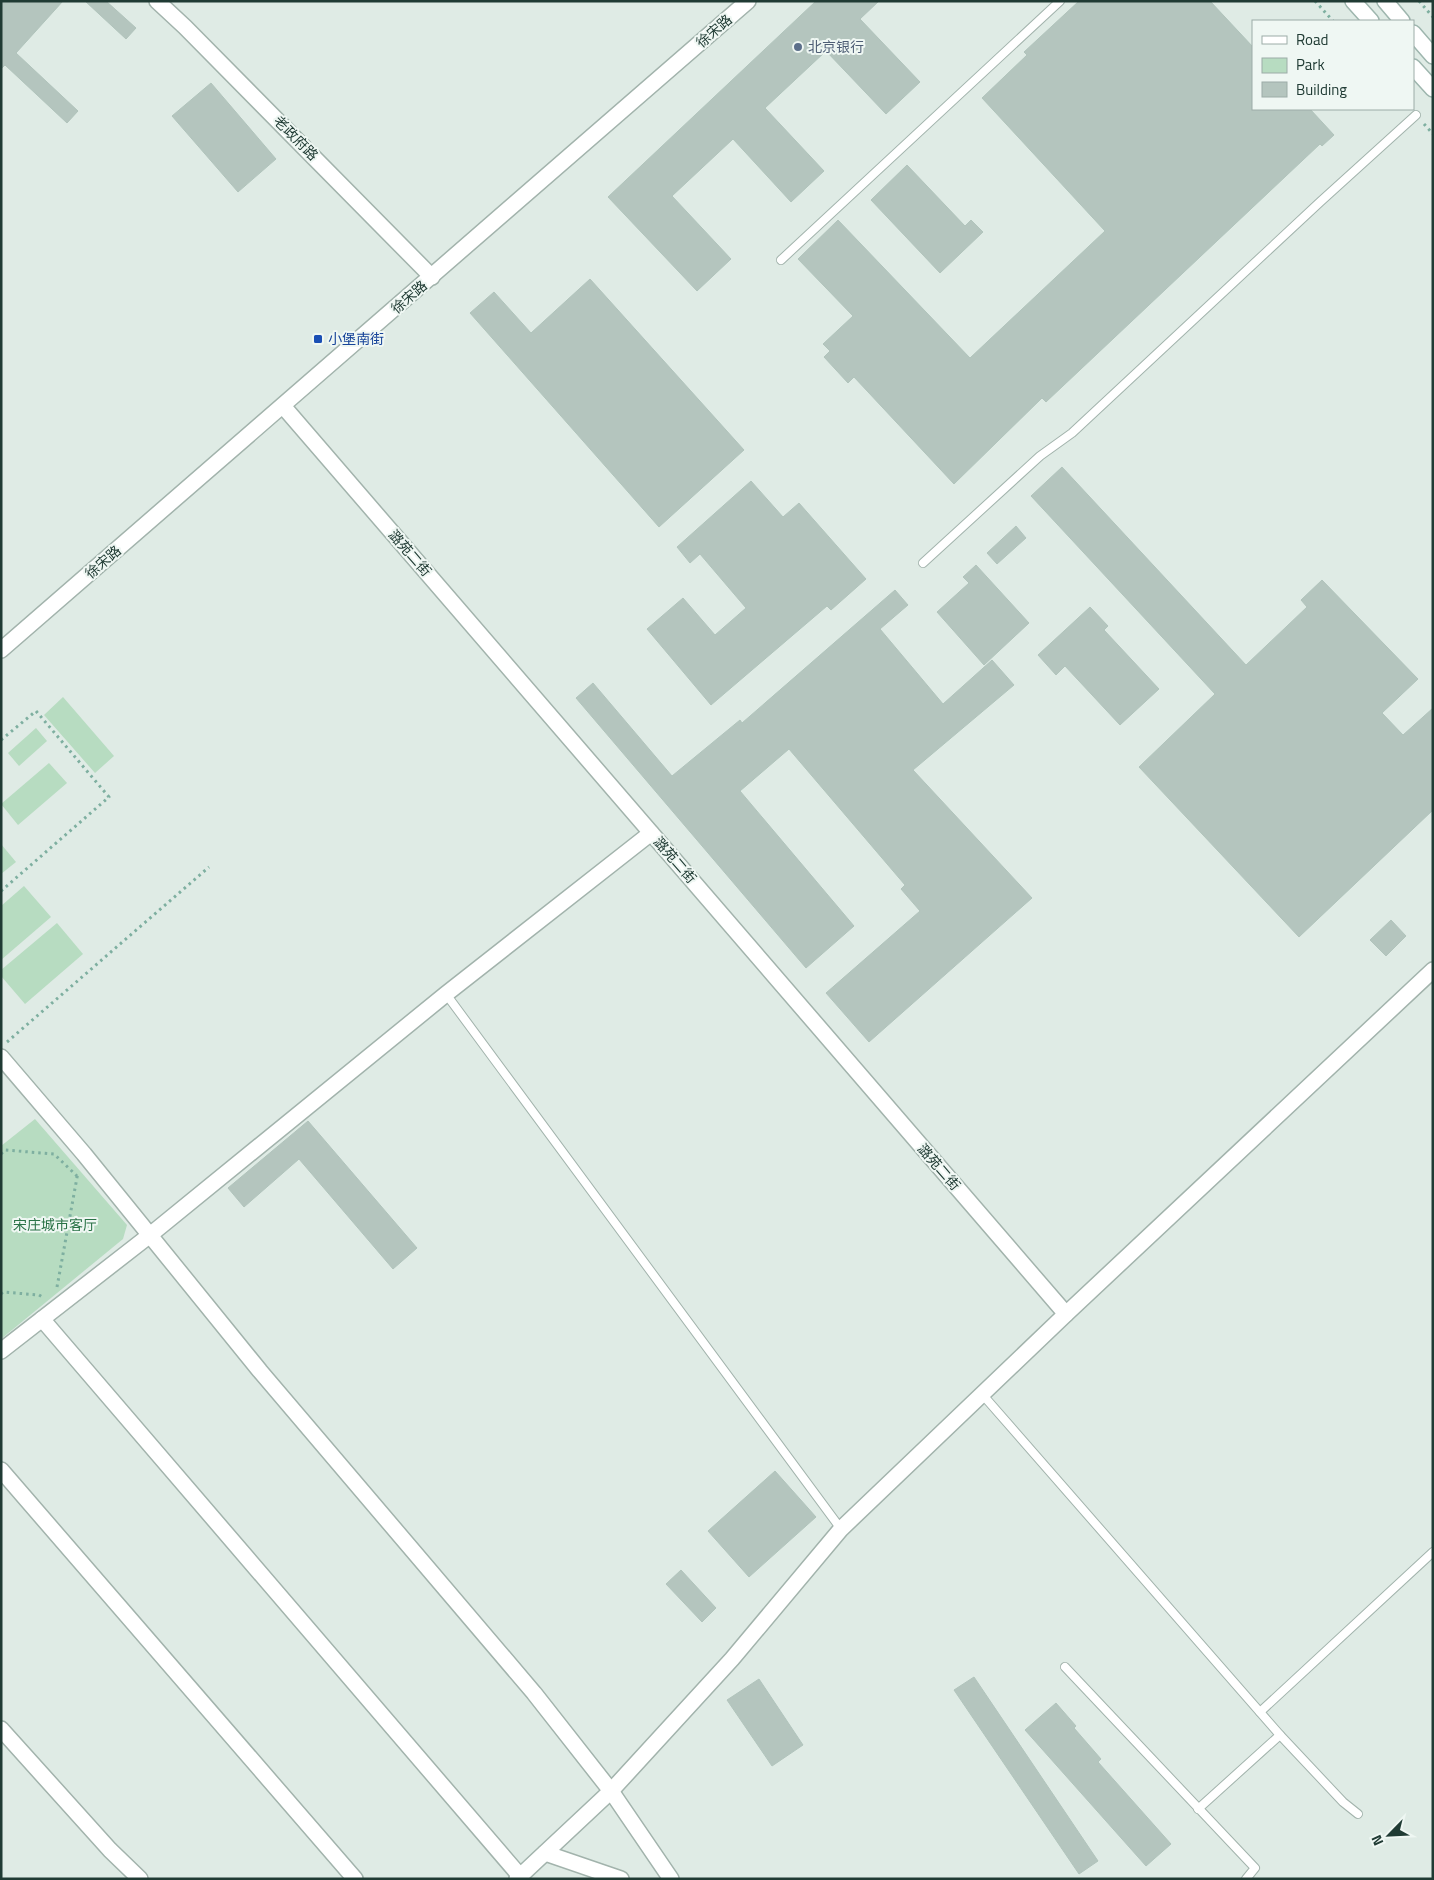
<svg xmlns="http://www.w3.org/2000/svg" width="1434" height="1880" font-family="'Titillium Web','Noto Sans SC',sans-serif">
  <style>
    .green { fill: #b7dcc1 }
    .building { fill: #b4c5be; stroke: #b1c4bc }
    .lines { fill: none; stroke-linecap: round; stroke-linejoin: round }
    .service-casing { stroke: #a2b3ac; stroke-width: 10 }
    .minor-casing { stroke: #a2b3ac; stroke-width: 18 }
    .tertiary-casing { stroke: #a2b3ac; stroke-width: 18 }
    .secondary-casing { stroke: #9eb6ae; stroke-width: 18 }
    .path { stroke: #7eafa0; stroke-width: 3; stroke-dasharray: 2.5 4; stroke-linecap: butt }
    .service { stroke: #fff; stroke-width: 8 }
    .minor { stroke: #fff; stroke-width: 15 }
    .tertiary { stroke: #fff; stroke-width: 15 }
    .secondary { stroke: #fff; stroke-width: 15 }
    .service-dot { fill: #5c6f8a; stroke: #eff7f3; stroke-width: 2 }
    .transit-dot { fill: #1a4fb4; stroke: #eff7f3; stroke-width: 2 }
    .labels { text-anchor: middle; stroke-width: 4; stroke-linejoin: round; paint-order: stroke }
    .street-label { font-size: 14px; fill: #203b34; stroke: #eff7f3 }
    .service-label { font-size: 14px; fill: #4e5e75; stroke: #eff7f3; text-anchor: start }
    .transit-label { font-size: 14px; fill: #164399; stroke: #eff7f3; text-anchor: start }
    .park-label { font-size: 14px; fill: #297246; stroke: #eff7f3 }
  </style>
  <rect width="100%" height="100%" fill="#dfebe5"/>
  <g class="green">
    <polygon points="63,697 114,756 95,773 44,715"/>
    <polygon points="36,728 47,741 19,766 8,753"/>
    <polygon points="49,763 67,783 18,825 1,804"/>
    <polygon points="1,844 16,862 1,874"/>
    <polygon points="24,886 51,917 1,960 1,906"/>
    <polygon points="57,923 83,954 25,1004 1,976 1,970"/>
    <polygon points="35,1119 127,1225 123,1239 1,1339 1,1146"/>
  </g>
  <g class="building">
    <polygon points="1,1 63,1 16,53 78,111 67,123 5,65 1,69"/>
    <polygon points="85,1 106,1 136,28 126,39"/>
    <polygon points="816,1 879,1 860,19 920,82 886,114 826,51 765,108 824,171 791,202 733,139 672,196 731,259 697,291 608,197"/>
    <polygon points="1079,1 1210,1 1253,47 1253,109 1310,109 1334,135 1322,146 1320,144 1046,402 1042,398 954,484 854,377 848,383 824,357 830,351 823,344 853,316 798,259 838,220 970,358 1105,231 982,98 1027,55 1024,52"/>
    <polygon points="211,83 276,159 238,192 172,116"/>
    <polygon points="907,165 965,226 971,220 983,232 940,273 871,200"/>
    <polygon points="590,279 744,450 659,527 470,313 494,292 531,333"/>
    <polygon points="1062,467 1246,665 1307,607 1301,600 1322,580 1418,679 1382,713 1403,735 1433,708 1433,810 1299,937 1139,767 1215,694 1031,496"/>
    <polygon points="751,481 783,517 799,503 866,579 831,610 827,606 711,705 647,629 683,598 715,635 746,608 700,554 690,563 677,547"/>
    <polygon points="1016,526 1026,538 997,564 987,553"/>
    <polygon points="976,565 1029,623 984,665 937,612 969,583 963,577"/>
    <polygon points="895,590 908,605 880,629 943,704 992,660 1014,685 913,770 1032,898 869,1042 826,993 920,911 901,889 905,885 789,749 740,791 854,926 806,968 576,698 593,683 672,776 740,720 742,723"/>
    <polygon points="1090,607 1108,626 1104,630 1159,689 1120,725 1065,666 1056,675 1038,655"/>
    <polygon points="1391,920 1406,936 1386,956 1370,940"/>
    <polygon points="308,1121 417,1248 393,1269 299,1159 244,1207 228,1188"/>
    <polygon points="775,1471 816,1517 749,1577 708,1531"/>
    <polygon points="681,1570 716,1608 702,1622 666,1584"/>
    <polygon points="974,1677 1098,1861 1079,1874 954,1690"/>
    <polygon points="759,1679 803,1745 772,1766 727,1700"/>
    <polygon points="1056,1703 1076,1726 1074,1728 1101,1759 1098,1762 1171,1844 1146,1866 1025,1730"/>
  </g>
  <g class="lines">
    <defs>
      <g id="service">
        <polyline points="781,260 1060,1"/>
        <polyline points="923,563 1040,456 1072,433 1320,202 1416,115"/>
        <polyline points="446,994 841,1529"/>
        <polyline points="982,1394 1280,1735 1343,1802 1358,1814"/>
        <polyline points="1065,1667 1255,1868 1246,1879"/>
        <polyline points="1260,1712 1433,1552"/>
        <polyline points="1198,1809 1280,1735"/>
      </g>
      <g id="minor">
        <polyline points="157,1 185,27 432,277"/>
        <polyline points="283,406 1066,1314"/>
        <polyline points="1,1057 84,1154 260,1371 534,1693 611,1791 671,1879"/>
        <polyline points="42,1319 520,1876"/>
        <polyline points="1,1351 150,1235 446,994 651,833"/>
        <polyline points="1,1470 355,1879"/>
        <polyline points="1,1729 110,1850 140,1879"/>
        <polyline points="545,1853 621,1879"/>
        <polyline points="517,1879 611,1791 732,1659 841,1529 1066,1314 1433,970"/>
      </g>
      <polyline id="tertiary" points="1,650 748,1"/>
      <g id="secondary">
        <polyline points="1353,1 1371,21"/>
        <polyline points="1385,1 1402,21"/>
        <polyline points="1413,33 1433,56"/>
        <polyline points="1413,67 1433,89"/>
      </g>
    </defs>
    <use href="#service" class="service-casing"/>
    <use href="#minor" class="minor-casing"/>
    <use href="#tertiary" class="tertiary-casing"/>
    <use href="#secondary" class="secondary-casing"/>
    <g class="path">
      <polyline points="1315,1 1333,21"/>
      <polyline points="1419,1 1433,17"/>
      <polyline points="1424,124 1433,134"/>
      <polyline points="1,740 36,711 109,797 1,891"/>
      <polyline points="7,1042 209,867"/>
      <polyline points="1,1154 5,1150 54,1154 77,1176"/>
      <polyline points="57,1287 78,1172"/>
      <polyline points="1,1294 3,1292 39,1295 44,1298"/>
    </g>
    <use href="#service" class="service"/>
    <use href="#minor" class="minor"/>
    <use href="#tertiary" class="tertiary"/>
    <use href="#secondary" class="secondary"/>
  </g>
  <circle class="service-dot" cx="798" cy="47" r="5"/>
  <rect class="transit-dot" x="313" y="334" width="10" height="10" rx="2.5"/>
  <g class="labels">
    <g class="street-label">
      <text transform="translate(714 31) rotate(-41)" y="5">徐宋路</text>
      <text transform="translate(296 138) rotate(45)" y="5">老政府路</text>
      <text transform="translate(409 297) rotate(-41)" y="5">徐宋路</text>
      <text transform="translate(410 553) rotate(49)" y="5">潞苑二街</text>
      <text transform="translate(103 562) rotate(-41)" y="5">徐宋路</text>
      <text transform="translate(675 860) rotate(49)" y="5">潞苑二街</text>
      <text transform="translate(939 1167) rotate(49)" y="5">潞苑二街</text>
    </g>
    <g class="service-label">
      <text x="808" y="52">北京银行</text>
    </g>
    <g class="transit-label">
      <text x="328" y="344">小堡南街</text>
    </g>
    <g class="park-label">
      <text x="55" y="1230">宋庄城市客厅</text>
    </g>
  </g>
  <rect width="1434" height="1880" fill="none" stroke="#203b34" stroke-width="5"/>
  <rect x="1252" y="20" width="162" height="90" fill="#eff7f3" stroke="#9caca7"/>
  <rect x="1262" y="36" width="25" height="8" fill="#ffffff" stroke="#9caca7"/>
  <text x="1296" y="45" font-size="15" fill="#203b34">Road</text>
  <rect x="1262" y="58" width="25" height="15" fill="#b7dcc1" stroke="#9caca7"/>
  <text x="1296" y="70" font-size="15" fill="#203b34">Park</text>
  <rect x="1262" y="82" width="25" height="15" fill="#b4c5be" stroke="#9caca7"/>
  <text x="1296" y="95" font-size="15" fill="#203b34">Building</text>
  <g transform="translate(1389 1835) rotate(246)" stroke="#eff7f3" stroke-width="4" paint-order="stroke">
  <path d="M0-4L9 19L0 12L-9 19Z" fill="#203b34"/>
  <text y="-8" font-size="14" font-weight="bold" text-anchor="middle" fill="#203b34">N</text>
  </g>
</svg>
